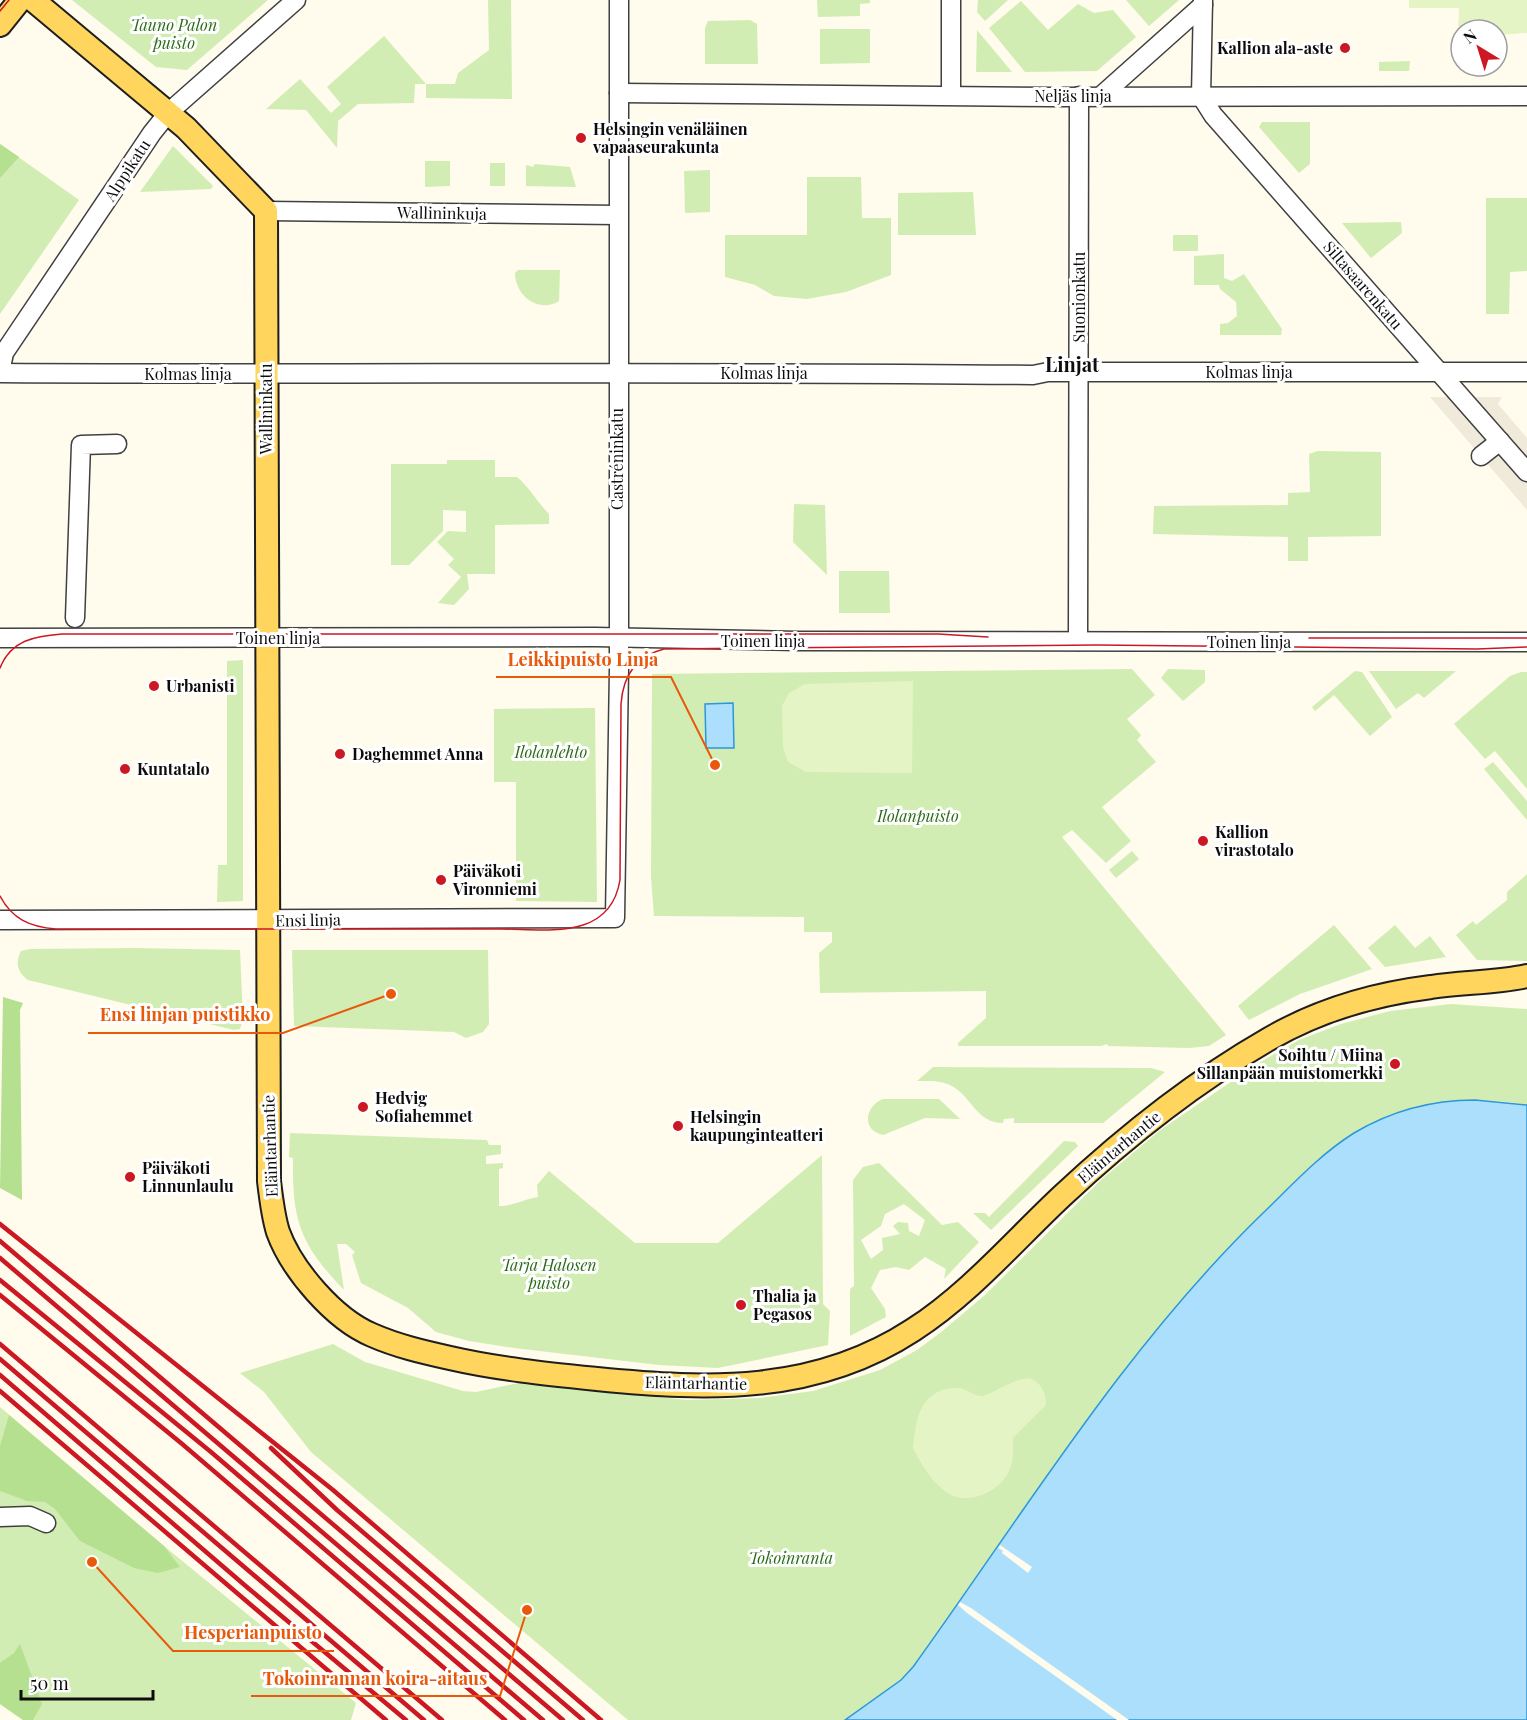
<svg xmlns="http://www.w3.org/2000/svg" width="1527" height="1720" font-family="'Playfair Display',serif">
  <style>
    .green { fill: #d2edb3; fill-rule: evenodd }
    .forest { fill: #b5e090 }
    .pitch { fill: #e4f4c5 }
    .plaza { fill: #f0eadb }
    .water { fill: #acdffc; stroke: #2c97da; stroke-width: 1.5 }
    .pier { fill: #fffbed }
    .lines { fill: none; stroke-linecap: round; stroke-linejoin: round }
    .minor-casing { stroke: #404040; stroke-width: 21 }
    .major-casing { stroke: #1e1e1e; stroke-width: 26 }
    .minor { stroke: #fff; stroke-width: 18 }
    .major { stroke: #ffd55d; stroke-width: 22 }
    .tram { stroke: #cb1823; stroke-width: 1.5 }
    .rail { stroke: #cb1823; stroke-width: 4.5 }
    .poi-dot { fill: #cb1823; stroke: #fff; stroke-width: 2 }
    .labels { text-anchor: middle; stroke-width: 6; stroke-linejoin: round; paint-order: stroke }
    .park-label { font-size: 16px; font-style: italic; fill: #2a6b17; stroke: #fff }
    .poi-label { font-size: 16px; font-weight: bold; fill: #0d0d0d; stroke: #fff; text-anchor: start }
    .street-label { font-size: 16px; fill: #0d0d0d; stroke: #fff }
    .quarter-label { font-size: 20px; font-weight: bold; fill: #0d0d0d; stroke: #fff }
    .leader { fill: none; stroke: #e8590c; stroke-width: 2 }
    .callout-dot { fill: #e8590c; stroke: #fff; stroke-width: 2 }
    .callout-label { font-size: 18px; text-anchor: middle; font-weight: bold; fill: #e8590c; stroke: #fff; stroke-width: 6; stroke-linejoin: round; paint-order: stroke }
  </style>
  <rect width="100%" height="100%" fill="#fffbed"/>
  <g class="green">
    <polygon points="72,0 268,0 187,70 156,67"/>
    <polygon points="488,0 511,0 512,99 426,98 426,84 415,84 414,103 358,104 338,121 337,148 306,110 266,109 300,79 331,113 341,104 327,87 384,36 426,84 455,84 458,73 489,50"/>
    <polygon points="817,0 870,0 870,3 860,4 860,16 818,17"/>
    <polygon points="978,0 1008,0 985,21 977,12"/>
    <polygon points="1126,0 1179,0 1149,26"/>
    <polygon points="1021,1 1048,30 1078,4 1094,13 1113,10 1136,37 1097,71 1025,72 989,28"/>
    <polygon points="750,20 757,24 758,64 705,64 705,28 708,21"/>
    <polygon points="820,29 870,29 870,63 820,64"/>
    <polygon points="977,30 1012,72 976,72"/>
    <polygon points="1410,61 1409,71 1379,71 1379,62"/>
    <polygon points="1262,122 1310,122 1310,164 1299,173 1259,127"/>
    <polygon points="0,144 79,200 0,314"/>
    <polygon points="173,146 213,186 211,189 140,192"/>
    <polygon points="425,161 450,161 450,186 425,187"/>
    <rect x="490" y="163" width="15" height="23"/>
    <polygon points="535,164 570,167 576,187 526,186 526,165 533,167"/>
    <polygon points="710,170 710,212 685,213 684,171"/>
    <polygon points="807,177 861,177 862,218 891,218 891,275 846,292 807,299 774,296 755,285 725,277 725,235 807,235"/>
    <polygon points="973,192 976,235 898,235 898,193"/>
    <polygon points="1486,198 1527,198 1527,271 1510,272 1509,314 1486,314"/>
    <polygon points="1401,222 1402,233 1371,258 1342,223"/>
    <rect x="1173" y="235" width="25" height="16"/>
    <polygon points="1224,254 1224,278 1232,281 1244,274 1282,329 1281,335 1220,335 1220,324 1228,323 1237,316 1236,302 1220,289 1219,285 1194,285 1194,256"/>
    <path d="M 518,270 L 560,270 L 559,301 C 538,314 515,295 515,273 Z"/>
    <polygon points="1318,451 1381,452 1381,536 1308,537 1308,561 1288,561 1288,537 1153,534 1154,506 1288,505 1288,493 1310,492 1309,454"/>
    <path d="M 447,460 L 495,460 L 495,477 L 517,477 C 530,488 537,502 549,514 L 549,524 L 495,525 L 495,574 L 467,574 L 469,589 L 454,605 L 438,603 L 461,577 L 448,565 L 454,559 L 437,542 L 448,531 L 466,532 L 466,511 L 443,510 L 443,531 L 409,565 L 391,565 L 391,464 L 447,464 Z"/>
    <polygon points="794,504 825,505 827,575 793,542"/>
    <polygon points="839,571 889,571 890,613 839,613"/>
    <polygon points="243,660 243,901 217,902 218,865 227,865 227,661"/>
    <polygon points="1132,669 1155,695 1127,719 1141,735 1137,740 1156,762 1102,807 1131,841 1106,863 1072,830 1062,837 1226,1035 1209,1046 1189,1048 1108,1046 1107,1044 1101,1046 958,1046 958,1043 986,1018 986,991 820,993 819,953 832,942 832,932 804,932 804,917 654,916 651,877 652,674"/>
    <polygon points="1168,669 1205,670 1205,682 1183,701 1161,678"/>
    <polygon points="1355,671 1362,672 1392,717 1370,736 1334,695 1315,711 1312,707"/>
    <polygon points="1369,671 1456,671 1424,698 1418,693 1396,709"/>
    <polygon points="1521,672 1527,672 1527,789 1495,751 1485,759 1454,724 1510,676"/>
    <polygon points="595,708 597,902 516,901 516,782 494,782 494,709"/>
    <polygon points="1493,762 1527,801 1527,820 1484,769"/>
    <polygon points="1132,851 1139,859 1116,878 1109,870"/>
    <polygon points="1527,874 1527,961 1477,960 1456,935 1473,921 1476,925 1507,900 1507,892"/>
    <polygon points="1334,925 1372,969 1300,994 1249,1020 1238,1006"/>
    <polygon points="1395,925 1415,948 1430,936 1446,957 1385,967 1368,948"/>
    <path d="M 134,948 L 240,950 L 243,1019 L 240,1029 L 234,1030 L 28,980 C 17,972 15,963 21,951 L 30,949 Z"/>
    <polygon points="292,950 488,950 489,1024 483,1032 466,1038 454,1032 294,1026"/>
    <path d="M 1451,1004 L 1527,1009 L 1527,1105 C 1478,1096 1426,1099 1380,1120 C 1335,1141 1302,1175 1267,1209 C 1128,1344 1026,1511 913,1667 L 901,1680 L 845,1720 L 628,1720 L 311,1452 L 264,1392 L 240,1373 L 333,1344 L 365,1362 L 463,1391 L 476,1392 L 523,1382 L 687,1400 L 760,1398 L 813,1391 L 880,1370 L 917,1350 L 940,1333 L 985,1295 L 1102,1179 L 1159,1131 L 1257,1064 L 1299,1040 L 1341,1024 L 1390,1011 Z"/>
    <path d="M 933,1067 L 1151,1068 L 1165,1072 L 1103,1123 L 1014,1123 L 1014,1118 L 1004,1119 L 1003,1123 C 976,1123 972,1096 950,1085 C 940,1080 928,1081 917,1081 Z"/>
    <path d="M 883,1099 L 939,1099 L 960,1119 L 925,1118 L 883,1135 C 861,1130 865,1106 883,1099 Z"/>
    <path d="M 290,1133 L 487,1140 L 489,1145 L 501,1145 L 501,1154 L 486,1156 L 486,1164 L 503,1163 L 503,1168 L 499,1169 L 499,1206 C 514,1206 524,1199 538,1197 L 537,1185 L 549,1171 L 635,1243 L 718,1243 L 822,1155 L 823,1304 L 830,1311 L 828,1345 L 718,1368 L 659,1365 L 514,1348 L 469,1341 L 436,1332 L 408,1308 L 361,1283 L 352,1255 L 355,1252 L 346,1244 L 337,1244 L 344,1290 C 300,1244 292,1221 293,1158 L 289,1157 Z"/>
    <polygon points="1064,1141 1075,1142 1078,1146 991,1230 973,1213 985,1213 989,1217"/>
    <path d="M 879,1163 L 942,1225 L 958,1222 L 979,1242 L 944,1279 L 946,1269 L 925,1257 L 909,1270 L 896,1267 L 880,1270 L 871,1288 L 885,1309 L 886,1317 L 850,1336 L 850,1289 L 854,1286 L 853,1180 L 863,1167 ZM 904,1204 L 925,1220 L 919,1236 L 909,1231 L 908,1223 L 898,1222 L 893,1226 L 900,1234 L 882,1238 L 883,1250 L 871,1259 L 861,1240 L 881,1226 L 885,1214 Z"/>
    <polygon points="0,1407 164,1546 356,1703 351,1720 23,1720 0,1704"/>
  </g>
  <g class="forest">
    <polygon points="0,144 19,157 0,178"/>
    <polygon points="3,997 23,1003 20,1010 22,1200 0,1188"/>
    <polygon points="9,1415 164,1546 180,1567 158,1573 134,1568 80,1541 55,1509 45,1502 27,1501 0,1491 0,1446"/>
    <polygon points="20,1644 42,1704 33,1720 23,1720 0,1704 0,1663 14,1653"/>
  </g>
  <g class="pitch">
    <polygon points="1409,0 1527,0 1527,33 1497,35 1497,30 1461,30 1461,36 1458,36 1459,8 1409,8"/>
    <polygon points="913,681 912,773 806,772 788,762 783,747 782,706 789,693 805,684"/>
    <path d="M 1028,1378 C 1041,1381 1046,1393 1046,1405 L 1013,1438 C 1013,1447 1014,1458 1011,1466 C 1004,1490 968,1508 946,1492 C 931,1481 921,1464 913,1448 C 916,1424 917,1400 942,1390 C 947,1389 955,1387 960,1388 C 968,1390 978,1399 986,1395 C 1000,1389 1012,1380 1028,1378 Z"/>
  </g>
  <polygon class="plaza" points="1430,397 1502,397 1498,404 1527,438 1527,510"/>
  <g class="water">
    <polygon points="733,703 734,748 706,748 705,704"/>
    <path d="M 1475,1100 L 1527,1105 L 1527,1720 L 845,1720 L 901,1680 L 913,1667 C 1024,1513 1125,1347 1262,1214 C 1291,1186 1319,1155 1354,1133 C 1391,1111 1432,1100 1475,1100 Z"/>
  </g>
  <g class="pier">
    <polygon points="1000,1545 1032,1567 1028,1573 1002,1553 1003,1551 998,1548"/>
    <polygon points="960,1602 971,1608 1129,1720 1117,1720 967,1613 958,1605"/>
  </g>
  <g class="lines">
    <defs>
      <g id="minor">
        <polyline points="619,93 1052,97 1527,96"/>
        <polyline points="951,95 951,0"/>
        <polyline points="1101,96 1203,5"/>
        <polyline points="1201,96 1213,115 1527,472"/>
        <polyline points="1201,96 1203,0"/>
        <polyline points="266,211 618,215"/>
        <polyline points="0,372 4,353 152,133 168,113 296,0"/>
        <path d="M 0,373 C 344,375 688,371 1033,375 L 1048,372 L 1527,372"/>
        <polyline points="1481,456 1500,441"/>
        <polyline points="75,618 81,445 117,444"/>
        <polyline points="0,638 595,637 797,641 1527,642"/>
        <polyline points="1078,641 1079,96"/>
        <polyline points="0,920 615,918 619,669 619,0"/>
        <polyline points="0,1517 30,1516 46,1523"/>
      </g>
      <g id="major">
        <path d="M 33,0 L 186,128 L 266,211 L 269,1181 C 271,1198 273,1216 278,1232 C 292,1270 334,1319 372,1335 C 397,1346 423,1352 450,1358 C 498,1369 548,1374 597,1379 C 709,1390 815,1394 913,1330 C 969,1294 1014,1241 1062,1196 C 1125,1137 1194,1082 1269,1039 C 1319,1010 1375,994 1431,987 C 1463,982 1495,983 1527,976"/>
        <polyline points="0,25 20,0"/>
      </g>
    </defs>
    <use href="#minor" class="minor-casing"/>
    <use href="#major" class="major-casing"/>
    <use href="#minor" class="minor"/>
    <use href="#major" class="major"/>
    <g class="tram">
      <polyline points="0,11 9,0"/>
      <polyline points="1309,638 1527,638"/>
      <path d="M 0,668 C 11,640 35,636 62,634 L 938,634 L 988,637"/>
      <path d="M 0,896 C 12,919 30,927 56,929 L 501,929 C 547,929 610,941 620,880 L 621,704 C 623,675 636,656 664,649 L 1097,645 L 1477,649 L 1527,647"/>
    </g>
    <g class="rail">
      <polyline points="0,1224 333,1490 601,1720"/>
      <polyline points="0,1241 563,1720"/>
      <polyline points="0,1258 543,1720"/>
      <polyline points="0,1280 211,1452 524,1720"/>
      <polyline points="0,1295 181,1443 505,1720"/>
      <polyline points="0,1344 442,1720"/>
      <polyline points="0,1359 424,1720"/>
      <polyline points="0,1375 248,1588 406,1720"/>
      <polyline points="0,1391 386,1720"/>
      <polyline points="271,1448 337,1510 583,1720"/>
    </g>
  </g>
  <g class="poi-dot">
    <circle cx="1345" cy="48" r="6"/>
    <circle cx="581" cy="138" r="6"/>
    <circle cx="154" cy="686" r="6"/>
    <circle cx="340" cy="754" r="6"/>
    <circle cx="125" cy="769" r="6"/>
    <circle cx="1203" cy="841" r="6"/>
    <circle cx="441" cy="880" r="6"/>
    <circle cx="1395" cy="1064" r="6"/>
    <circle cx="363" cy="1107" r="6"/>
    <circle cx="678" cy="1126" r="6"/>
    <circle cx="130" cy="1177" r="6"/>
    <circle cx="741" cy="1305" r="6"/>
  </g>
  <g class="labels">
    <g class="park-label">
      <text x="174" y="31">Tauno Palon<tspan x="174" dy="18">puisto</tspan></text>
      <text x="551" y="758">Ilolanlehto</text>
      <text x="918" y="822">Ilolanpuisto</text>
      <text x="549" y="1271">Tarja Halosen<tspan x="549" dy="18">puisto</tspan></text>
      <text x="791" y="1564">Tokoinranta</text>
    </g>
    <g class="poi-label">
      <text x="1333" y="54" text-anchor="end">Kallion ala-aste</text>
      <text x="593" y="135">Helsingin venäläinen<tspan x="593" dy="18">vapaaseurakunta</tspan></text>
      <text x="166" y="692">Urbanisti</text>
      <text x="352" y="760">Daghemmet Anna</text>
      <text x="137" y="775">Kuntatalo</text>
      <text x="1215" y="838">Kallion<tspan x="1215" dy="18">virastotalo</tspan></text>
      <text x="453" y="877">Päiväkoti<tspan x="453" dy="18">Vironniemi</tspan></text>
      <text x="1383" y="1061" text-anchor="end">Soihtu / Miina<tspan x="1383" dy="18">Sillanpään muistomerkki</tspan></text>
      <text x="375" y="1104">Hedvig<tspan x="375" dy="18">Sofiahemmet</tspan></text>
      <text x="690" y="1123">Helsingin<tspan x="690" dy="18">kaupunginteatteri</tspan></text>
      <text x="142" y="1174">Päiväkoti<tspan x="142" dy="18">Linnunlaulu</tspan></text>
      <text x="753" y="1302">Thalia ja<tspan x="753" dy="18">Pegasos</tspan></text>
    </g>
    <g class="street-label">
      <text x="1073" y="102">Neljäs linja</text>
      <text transform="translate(127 170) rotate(-57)" y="6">Alppikatu</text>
      <text transform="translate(442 213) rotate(1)" y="6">Wallininkuja</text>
      <text transform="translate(1363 285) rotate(49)" y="6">Siltasaarenkatu</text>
      <text transform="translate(1079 297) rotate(-90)" y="6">Suonionkatu</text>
      <text x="1249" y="378">Kolmas linja</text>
      <text x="764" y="379">Kolmas linja</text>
      <text x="188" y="380">Kolmas linja</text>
      <text transform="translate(266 409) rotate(-90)" y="6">Wallininkatu</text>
      <text transform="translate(617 459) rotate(-90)" y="6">Castréninkatu</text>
      <text x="278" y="644">Toinen linja</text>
      <text x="763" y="647">Toinen linja</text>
      <text x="1249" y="648">Toinen linja</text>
      <text transform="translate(308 920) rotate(-1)" y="6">Ensi linja</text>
      <text transform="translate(270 1146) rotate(-92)" y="6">Eläintarhantie</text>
      <text transform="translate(1119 1147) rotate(-40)" y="6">Eläintarhantie</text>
      <text transform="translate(696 1383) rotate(1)" y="6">Eläintarhantie</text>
    </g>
    <g class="quarter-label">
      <text x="1072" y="372">Linjat</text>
    </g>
  </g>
  <path class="leader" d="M715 765L671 677H496M391 994L283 1033H88M92 1562L173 1651H334M527 1610L500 1696H251"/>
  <g class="callout-dot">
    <circle cx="715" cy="765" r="6"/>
    <circle cx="391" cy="994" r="6"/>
    <circle cx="92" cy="1562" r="6"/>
    <circle cx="527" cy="1610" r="6"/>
  </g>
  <g class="callout-label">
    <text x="583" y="666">Leikkipuisto Linja</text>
    <text x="185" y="1021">Ensi linjan puistikko</text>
    <text x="253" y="1639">Hesperianpuisto</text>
    <text x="375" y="1685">Tokoinrannan koira-aitaus</text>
  </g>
  <g transform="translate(1479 48) rotate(322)"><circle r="28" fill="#ffffff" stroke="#9e9e9e" stroke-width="1.5"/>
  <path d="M0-4.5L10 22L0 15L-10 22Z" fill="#cb1823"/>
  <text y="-9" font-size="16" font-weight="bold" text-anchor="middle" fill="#0d0d0d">N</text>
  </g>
  <path d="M21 1690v9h132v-9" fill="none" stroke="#0d0d0d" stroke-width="3"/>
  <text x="30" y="1690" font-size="18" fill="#0d0d0d" stroke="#ffffff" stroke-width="4.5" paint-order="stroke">50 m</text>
</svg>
